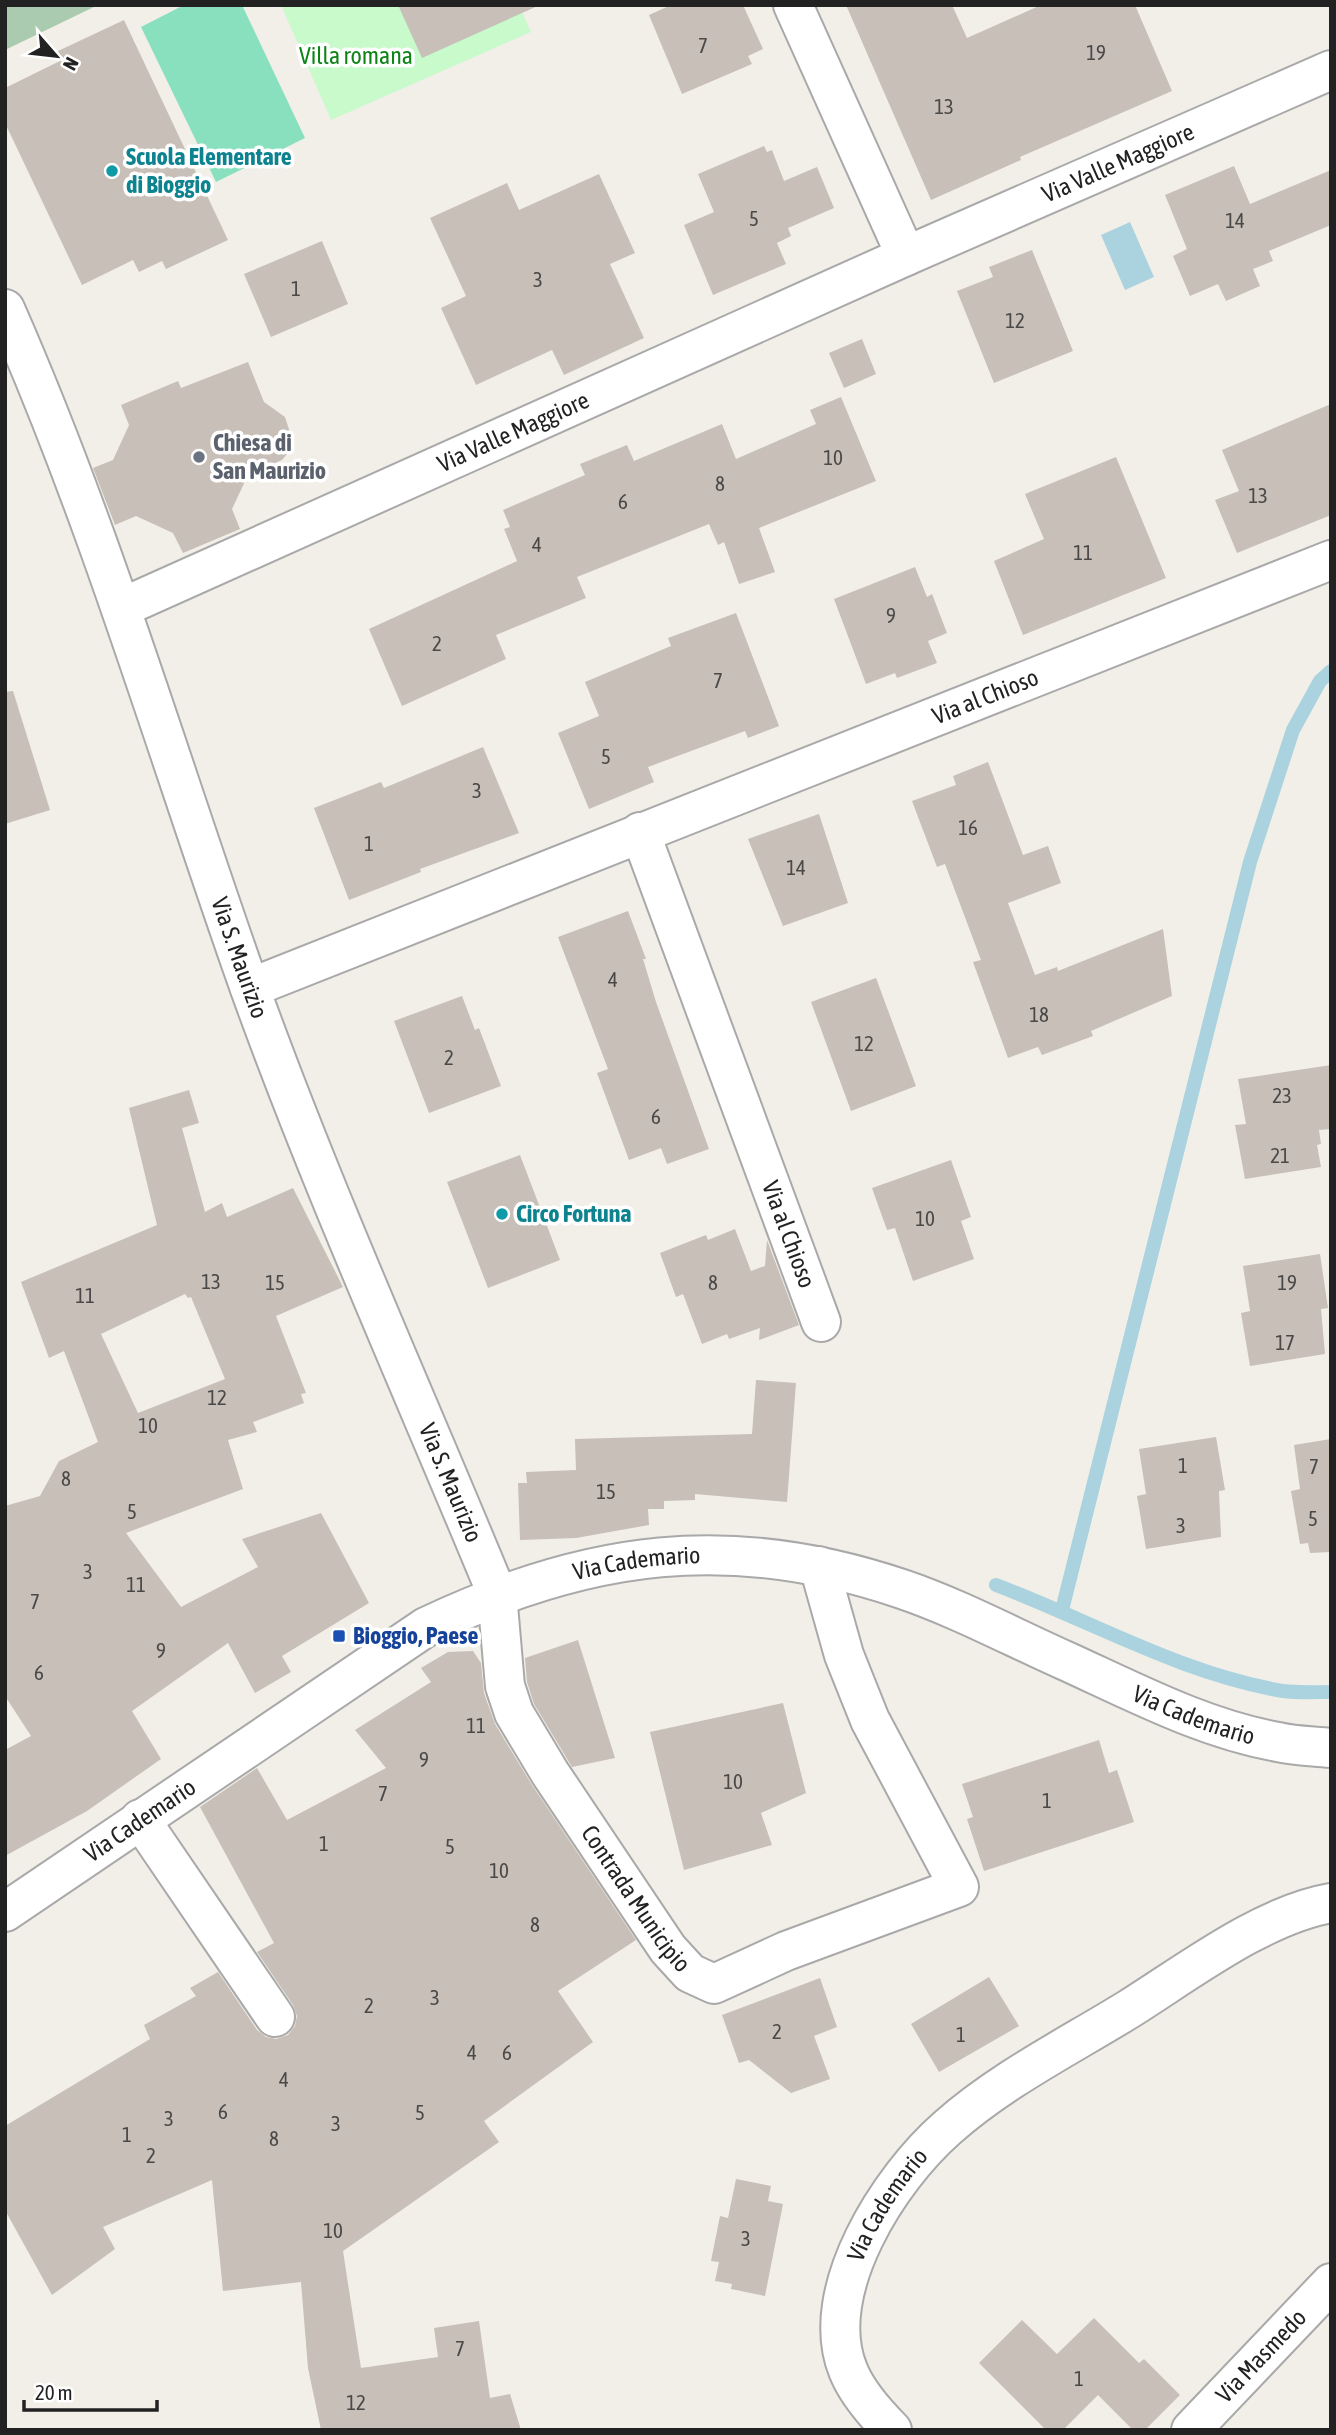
<svg xmlns="http://www.w3.org/2000/svg" width="1336" height="2435" font-family="'Asap Condensed',sans-serif">
  <style>
    .cemetery { fill: #aacbaf }
    .park { fill: #c8facc }
    .pitch { fill: #88e0be }
    .water { fill: #aad3df }
    .lines { fill: none; stroke-linecap: round; stroke-linejoin: round }
    .stream { stroke: #aad3df; stroke-width: 14 }
    .building { fill: #c7bfb8; fill-rule: evenodd }
    .minor-casing { stroke: #a9a9a9; stroke-width: 42 }
    .tertiary-casing { stroke: #a9a9a9; stroke-width: 42 }
    .minor { stroke: #fff; stroke-width: 38 }
    .tertiary { stroke: #fff; stroke-width: 38 }
    .culture-dot { fill: #0f9aa8; stroke: #fff; stroke-width: 2.5 }
    .worship-dot { fill: #6b7280; stroke: #fff; stroke-width: 2.5 }
    .transit-dot { fill: #1a4fb4; stroke: #fff; stroke-width: 2.5 }
    .labels { text-anchor: middle; stroke-width: 7; stroke-linejoin: round; paint-order: stroke }
    .number-label { font-size: 21px; fill: #4b4948 }
    .park-label { font-size: 24px; fill: #0c8416; stroke: #fff }
    .culture-label { font-size: 24px; font-weight: bold; fill: #0d838f; stroke: #fff; text-anchor: start }
    .street-label { font-size: 24px; fill: #222; stroke: #fff }
    .worship-label { font-size: 24px; font-weight: bold; fill: #5b616d; stroke: #fff; text-anchor: start }
    .transit-label { font-size: 24px; font-weight: bold; fill: #164399; stroke: #fff; text-anchor: start }
  </style>
  <rect width="100%" height="100%" fill="#f2efe9"/>
  <polygon class="cemetery" points="5,5 98,5 5,50"/>
  <polygon class="park" points="281,5 519,5 531,32 331,120"/>
  <polygon class="pitch" points="184,5 242,5 305,138 216,182 141,27"/>
  <polygon class="water" points="1130,222 1154,277 1125,290 1101,235"/>
  <g class="lines">
    <g class="stream">
      <path d="M 996,1585 C 1091,1621 1182,1674 1283,1691 C 1298,1693 1315,1692 1331,1692"/>
      <polyline points="1062,1610 1250,862 1293,730 1320,681 1331,671"/>
    </g>
  </g>
  <g class="building">
    <polygon points="398,5 540,5 422,58"/>
    <polygon points="671,5 743,5 763,49 748,56 752,64 682,94 649,15"/>
    <polygon points="846,5 952,5 967,38 1041,5 1135,5 1172,91 1020,157 1021,160 931,200"/>
    <polygon points="124,20 228,240 166,269 162,261 139,272 133,260 82,285 5,123 5,88 62,60 58,51"/>
    <polygon points="764,146 767,152 772,150 784,181 817,167 834,208 788,228 791,236 777,243 786,264 713,295 684,225 714,212 698,174"/>
    <polygon points="1234,166 1250,204 1331,170 1331,225 1269,251 1273,261 1253,269 1260,286 1226,301 1218,284 1190,296 1173,256 1187,249 1165,195"/>
    <polygon points="599,174 635,253 610,264 644,338 564,375 552,350 476,385 441,308 466,296 430,218 507,183 519,210"/>
    <polygon points="322,241 348,304 271,337 244,274"/>
    <polygon points="1032,250 1073,351 994,383 957,291 993,277 989,267"/>
    <polygon points="862,339 876,374 844,388 829,353"/>
    <polygon points="248,362 264,402 285,417 292,439 287,454 282,460 248,475 232,509 240,529 183,553 173,533 136,516 115,525 93,468 113,460 129,425 121,405 178,381 181,388"/>
    <polygon points="841,397 876,481 759,528 775,572 739,584 724,542 718,545 709,524 577,577 586,598 496,635 506,659 402,706 369,629 517,561 504,529 510,527 503,510 585,475 580,464 627,445 634,461 722,424 736,459 816,424 810,410"/>
    <polygon points="1331,404 1331,515 1237,553 1215,500 1239,491 1222,450"/>
    <polygon points="1116,457 1166,578 1023,635 994,561 1044,539 1025,494"/>
    <polygon points="915,567 927,597 932,594 947,633 928,641 937,663 897,678 895,673 866,684 834,599"/>
    <polygon points="736,613 779,726 748,738 745,731 648,767 654,782 589,809 558,733 599,716 585,682 671,646 668,638"/>
    <polygon points="13,691 50,810 5,824 5,692"/>
    <polygon points="483,747 519,833 420,869 421,872 349,900 314,808 381,782 384,788"/>
    <polygon points="988,762 1023,855 1048,846 1061,883 1008,903 1035,975 1057,967 1058,971 1163,929 1172,996 1091,1031 1093,1036 1042,1055 1038,1047 1008,1058 973,962 981,960 945,864 937,867 912,801 956,785 953,776"/>
    <polygon points="819,814 848,903 783,926 748,839"/>
    <polygon points="628,911 646,959 643,959 656,1002 709,1149 667,1164 661,1148 629,1160 597,1073 608,1069 558,937"/>
    <polygon points="876,978 916,1086 851,1111 811,1002"/>
    <polygon points="462,996 475,1030 479,1028 501,1086 429,1113 394,1021"/>
    <polygon points="1331,1065 1331,1129 1319,1130 1321,1144 1317,1145 1321,1167 1245,1179 1235,1125 1246,1124 1238,1079"/>
    <path d="M 189,1090 L 199,1123 L 182,1128 L 205,1212 L 222,1203 L 227,1217 L 293,1188 L 343,1287 L 276,1316 L 306,1393 L 301,1394 L 304,1403 L 253,1422 L 257,1432 L 228,1440 L 243,1489 L 126,1533 L 181,1607 L 258,1567 L 242,1539 L 321,1513 L 369,1603 L 282,1656 L 291,1672 L 255,1693 L 228,1643 L 132,1711 L 161,1759 L 87,1811 L 5,1856 L 5,1750 L 31,1736 L 5,1696 L 5,1506 L 40,1496 L 59,1461 L 98,1442 L 64,1351 L 49,1358 L 21,1282 L 157,1225 L 129,1108 ZM 185,1294 L 188,1298 L 191,1297 L 225,1379 L 138,1413 L 101,1334 Z"/>
    <polygon points="520,1155 560,1260 488,1288 447,1182"/>
    <polygon points="951,1160 971,1217 961,1221 974,1259 913,1281 895,1228 887,1230 872,1188"/>
    <polygon points="735,1229 751,1271 765,1266 767,1240 799,1325 759,1340 760,1328 729,1339 727,1334 702,1344 683,1294 676,1297 660,1253 706,1235 708,1240"/>
    <polygon points="1320,1254 1328,1308 1321,1309 1325,1354 1250,1366 1241,1313 1250,1311 1243,1266"/>
    <polygon points="756,1380 796,1383 787,1502 695,1494 695,1500 664,1501 664,1509 648,1509 649,1525 576,1538 520,1540 518,1483 527,1483 526,1472 576,1470 575,1439 752,1434"/>
    <polygon points="1216,1437 1225,1490 1219,1491 1221,1537 1146,1549 1137,1496 1146,1494 1139,1449"/>
    <polygon points="1331,1439 1331,1552 1310,1553 1308,1543 1300,1544 1291,1491 1300,1489 1294,1445"/>
    <polygon points="578,1640 615,1758 572,1767 534,1704 527,1682 525,1658"/>
    <polygon points="473,1651 481,1663 484,1693 495,1724 532,1785 636,1940 558,1991 593,2042 484,2121 499,2142 343,2251 361,2368 438,2357 434,2328 479,2321 490,2398 510,2394 521,2430 321,2430 308,2368 301,2282 223,2291 212,2180 103,2227 115,2249 52,2295 5,2210 5,2126 150,2039 144,2025 196,1996 190,1988 218,1972 257,2030 266,2037 276,2039 288,2035 295,2026 297,2016 293,2005 257,1952 274,1943 200,1807 257,1768 287,1820 386,1768 355,1730 431,1682 421,1668 448,1652"/>
    <polygon points="783,1703 806,1793 761,1813 772,1845 684,1870 650,1732"/>
    <polygon points="1099,1740 1109,1773 1117,1770 1134,1822 984,1871 967,1819 973,1817 962,1784"/>
    <polygon points="989,1977 1019,2026 939,2072 911,2024"/>
    <polygon points="820,1978 837,2027 814,2036 830,2079 791,2093 749,2060 739,2063 722,2015"/>
    <polygon points="736,2179 771,2186 768,2201 783,2204 765,2296 731,2289 732,2284 715,2281 719,2262 711,2261 720,2216 728,2218"/>
    <polygon points="1094,2318 1139,2363 1144,2359 1180,2395 1145,2430 1133,2430 1098,2395 1063,2430 1046,2430 979,2363 1022,2320 1057,2354"/>
  </g>
  <g class="lines">
    <defs>
      <g id="minor">
        <polyline points="793,5 906,256"/>
        <path id="s1" d="M 121,608 L 906,256 L 1331,70"/>
        <path id="s2" d="M 640,832 L 821,1322"/>
        <path id="s3" d="M 250,988 L 1331,560"/>
        <path id="s4" d="M 497,1594 L 505,1686 L 514,1713 L 550,1773 L 668,1949 L 690,1973 L 714,1984 L 786,1951 L 959,1887 L 870,1720 L 844,1655 L 819,1566"/>
        <polyline points="140,1819 275,2017"/>
        <path id="s5" d="M 1191,2430 L 1331,2283"/>
      </g>
      <g id="tertiary">
        <path id="s6" d="M 5,309 C 102,529 169,760 249,986 C 323,1192 414,1392 497,1594"/>
        <path id="s7" d="M 5,1912 L 426,1627 C 588,1550 730,1531 902,1589 C 958,1608 1012,1637 1066,1661 C 1134,1692 1204,1729 1278,1742 C 1295,1746 1313,1746 1331,1748"/>
        <path id="s8" d="M 892,2430 C 875,2413 857,2393 848,2370 C 816,2291 890,2178 947,2128 C 1001,2080 1069,2046 1129,2009 C 1188,1972 1262,1915 1331,1903"/>
      </g>
    </defs>
    <use href="#minor" class="minor-casing"/>
    <use href="#tertiary" class="tertiary-casing"/>
    <use href="#minor" class="minor"/>
    <use href="#tertiary" class="tertiary"/>
  </g>
  <g class="culture-dot">
    <circle cx="112" cy="171" r="7"/>
    <circle cx="502" cy="1214" r="7"/>
  </g>
  <circle class="worship-dot" cx="199" cy="457" r="7"/>
  <rect class="transit-dot" x="332" y="1629" width="14" height="14" rx="3.5"/>
  <g class="labels">
    <g class="number-label">
      <text x="703" y="53">7</text>
      <text x="1096" y="60">19</text>
      <text x="944" y="114">13</text>
      <text x="754" y="226">5</text>
      <text x="1235" y="228">14</text>
      <text x="538" y="287">3</text>
      <text x="296" y="296">1</text>
      <text x="1015" y="328">12</text>
      <text x="833" y="465">10</text>
      <text x="720" y="491">8</text>
      <text x="1258" y="503">13</text>
      <text x="623" y="509">6</text>
      <text x="537" y="552">4</text>
      <text x="1083" y="560">11</text>
      <text x="891" y="623">9</text>
      <text x="437" y="651">2</text>
      <text x="718" y="688">7</text>
      <text x="606" y="764">5</text>
      <text x="477" y="798">3</text>
      <text x="968" y="835">16</text>
      <text x="369" y="851">1</text>
      <text x="796" y="875">14</text>
      <text x="613" y="987">4</text>
      <text x="1039" y="1022">18</text>
      <text x="864" y="1051">12</text>
      <text x="449" y="1065">2</text>
      <text x="1282" y="1103">23</text>
      <text x="656" y="1124">6</text>
      <text x="1280" y="1163">21</text>
      <text x="925" y="1226">10</text>
      <text x="211" y="1289">13</text>
      <text x="275" y="1290">15</text>
      <text x="713" y="1290">8</text>
      <text x="1287" y="1290">19</text>
      <text x="85" y="1303">11</text>
      <text x="1285" y="1350">17</text>
      <text x="217" y="1405">12</text>
      <text x="148" y="1433">10</text>
      <text x="1183" y="1473">1</text>
      <text x="1314" y="1474">7</text>
      <text x="66" y="1486">8</text>
      <text x="606" y="1499">15</text>
      <text x="132" y="1519">5</text>
      <text x="1313" y="1526">5</text>
      <text x="1181" y="1533">3</text>
      <text x="88" y="1579">3</text>
      <text x="136" y="1592">11</text>
      <text x="35" y="1609">7</text>
      <text x="161" y="1658">9</text>
      <text x="39" y="1680">6</text>
      <text x="476" y="1733">11</text>
      <text x="424" y="1767">9</text>
      <text x="733" y="1789">10</text>
      <text x="383" y="1801">7</text>
      <text x="1047" y="1808">1</text>
      <text x="324" y="1851">1</text>
      <text x="450" y="1854">5</text>
      <text x="499" y="1878">10</text>
      <text x="535" y="1932">8</text>
      <text x="435" y="2005">3</text>
      <text x="369" y="2013">2</text>
      <text x="777" y="2039">2</text>
      <text x="961" y="2042">1</text>
      <text x="472" y="2060">4</text>
      <text x="507" y="2060">6</text>
      <text x="284" y="2087">4</text>
      <text x="223" y="2119">6</text>
      <text x="420" y="2120">5</text>
      <text x="169" y="2126">3</text>
      <text x="336" y="2131">3</text>
      <text x="127" y="2142">1</text>
      <text x="274" y="2146">8</text>
      <text x="151" y="2163">2</text>
      <text x="333" y="2238">10</text>
      <text x="746" y="2246">3</text>
      <text x="460" y="2356">7</text>
      <text x="1079" y="2386">1</text>
      <text x="356" y="2410">12</text>
    </g>
    <g class="park-label">
      <text x="356" y="64">Villa romana</text>
    </g>
    <g class="culture-label">
      <text x="126" y="165">Scuola Elementare<tspan x="126" dy="28">di Bioggio</tspan></text>
      <text x="516" y="1222">Circo Fortuna</text>
    </g>
    <g class="street-label">
      <text dy="8" stroke="none"><textPath href="#s1" startOffset="1092">Via Valle Maggiore</textPath></text>
      <text dy="8" stroke="none"><textPath href="#s1" startOffset="430">Via Valle Maggiore</textPath></text>
      <text dy="8" stroke="none"><textPath href="#s3" startOffset="791">Via al Chioso</textPath></text>
      <text dy="8" stroke="none"><textPath href="#s6" startOffset="690">Via S. Maurizio</textPath></text>
      <text dy="8" stroke="none"><textPath href="#s2" startOffset="429">Via al Chioso</textPath></text>
      <text dy="8" stroke="none"><textPath href="#s6" startOffset="1256">Via S. Maurizio</textPath></text>
      <text dy="8" stroke="none"><textPath href="#s7" startOffset="730">Via Cademario</textPath></text>
      <text dy="8" stroke="none"><textPath href="#s7" startOffset="1318">Via Cademario</textPath></text>
      <text dy="8" stroke="none"><textPath href="#s7" startOffset="163">Via Cademario</textPath></text>
      <text dy="8" stroke="none"><textPath href="#s4" startOffset="343">Contrada Municipio</textPath></text>
      <text dy="8" stroke="none"><textPath href="#s8" startOffset="252">Via Cademario</textPath></text>
      <text dy="8" stroke="none"><textPath href="#s5" startOffset="102">Via Masmedo</textPath></text>
    </g>
    <g class="worship-label">
      <text x="213" y="451">Chiesa di<tspan x="213" dy="28">San Maurizio</tspan></text>
    </g>
    <g class="transit-label">
      <text x="353" y="1644">Bioggio, Paese</text>
    </g>
  </g>
  <rect width="1336" height="2435" fill="none" stroke="#222222" stroke-width="14"/>
  <g transform="translate(56 56) rotate(118)" stroke="#ffffff" stroke-width="5" paint-order="stroke">
  <path d="M0-5L12 26L0 18L-12 26Z" fill="#222222"/>
  <text y="-10" font-size="19" font-weight="bold" text-anchor="middle" fill="#222222">N</text>
  </g>
  <path d="M24 2400v10h133v-10" fill="none" stroke="#222222" stroke-width="3.5"/>
  <text x="35" y="2400" font-size="21" fill="#222222" stroke="#ffffff" stroke-width="5" paint-order="stroke">20 m</text>
</svg>
